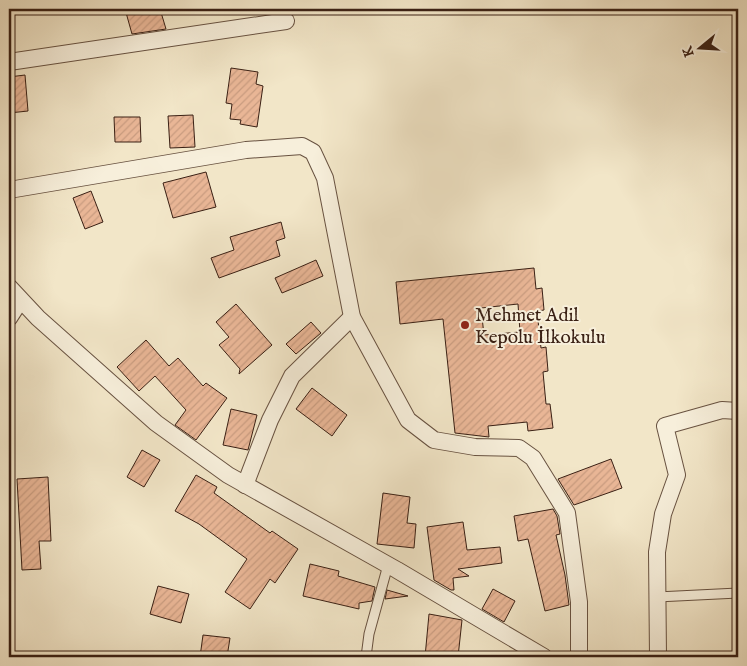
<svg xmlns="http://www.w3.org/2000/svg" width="747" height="666" font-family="'IM FELL English',serif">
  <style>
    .building { fill: url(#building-hatch); stroke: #3a2014; fill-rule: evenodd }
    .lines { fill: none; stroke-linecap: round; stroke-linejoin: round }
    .service-casing { stroke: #685241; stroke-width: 11 }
    .minor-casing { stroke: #685241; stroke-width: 18 }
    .service { stroke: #f7efdb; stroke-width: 9 }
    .minor { stroke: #f7efdb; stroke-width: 16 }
    .poi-dot { fill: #8f2418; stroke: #f7efdb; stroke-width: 2 }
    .labels { text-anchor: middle; stroke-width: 4; stroke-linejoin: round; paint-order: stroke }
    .poi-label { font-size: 19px; fill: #3a2014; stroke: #f7efdb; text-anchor: start }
  </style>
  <defs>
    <pattern id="building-hatch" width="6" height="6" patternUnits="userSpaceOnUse" patternTransform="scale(1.25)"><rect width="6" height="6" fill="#e9b696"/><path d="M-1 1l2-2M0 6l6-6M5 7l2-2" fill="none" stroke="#c99c80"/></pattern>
  </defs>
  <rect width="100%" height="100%" fill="#f2e6c8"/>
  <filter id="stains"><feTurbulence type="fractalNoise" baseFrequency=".004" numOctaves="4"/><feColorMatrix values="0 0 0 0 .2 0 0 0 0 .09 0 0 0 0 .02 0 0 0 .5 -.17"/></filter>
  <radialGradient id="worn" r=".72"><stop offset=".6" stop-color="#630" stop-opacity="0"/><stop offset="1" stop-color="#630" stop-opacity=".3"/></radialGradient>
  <g class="building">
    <polygon points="125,9 160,9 166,29 132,34"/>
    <polygon points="231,68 258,72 256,84 263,86 257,127 240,124 241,120 230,119 232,104 226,103"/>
    <polygon points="25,75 28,111 9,113 9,77"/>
    <polygon points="193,115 195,147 170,148 168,116"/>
    <polygon points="114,117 140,117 141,142 115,142"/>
    <polygon points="206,172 216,207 173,218 163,183"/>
    <polygon points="91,191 103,222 85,229 73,198"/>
    <polygon points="281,222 285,238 276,241 280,256 219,278 211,258 234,250 230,237"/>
    <polygon points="316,260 323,276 282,293 275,278"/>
    <path d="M 534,268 L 536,289 L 542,288 L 544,310 L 537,311 L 541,348 L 546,347 L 548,371 L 543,372 L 546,404 L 550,404 L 553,428 L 528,431 L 527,422 L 488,426 L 489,437 L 455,433 L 443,319 L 400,324 L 396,282 ZM 518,304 L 520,332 L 484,335 L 481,308 Z"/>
    <polygon points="236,304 272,345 239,374 240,369 219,345 229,337 216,322"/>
    <polygon points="311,322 321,333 296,354 286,344"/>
    <polygon points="146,340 169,366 178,358 203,386 206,383 227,398 196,440 175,425 186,410 155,376 139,391 117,367"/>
    <polygon points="312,388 347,415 332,436 296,409"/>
    <polygon points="231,409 257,415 248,450 223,445"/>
    <polygon points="142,450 160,460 144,487 127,477"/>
    <polygon points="611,459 622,488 574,505 558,479"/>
    <polygon points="196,475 217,487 214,493 270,533 272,531 298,549 275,583 270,579 250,609 225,592 247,559 199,524 175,511"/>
    <polygon points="48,477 51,541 39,541 41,569 22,570 17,479"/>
    <polygon points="383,493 410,497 407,523 416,524 414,548 377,544"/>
    <polygon points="553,509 557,516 560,534 556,535 565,575 569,605 545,611 528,539 518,541 514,516"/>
    <polygon points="463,522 467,550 500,547 502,563 458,569 469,576 453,578 454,590 451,590 434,580 427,527"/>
    <polygon points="310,564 339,571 338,576 375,587 372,601 359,603 359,609 303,596"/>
    <polygon points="158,586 189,594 181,623 150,614"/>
    <polygon points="493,589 515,601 504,622 482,609"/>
    <polygon points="387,590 408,596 385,599"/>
    <polygon points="429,614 462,620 458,657 425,657"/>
    <polygon points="203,635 230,638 227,657 200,657"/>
  </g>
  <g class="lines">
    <defs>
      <g id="service">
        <polyline points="657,597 738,593"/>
        <polyline points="366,657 369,634 388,565"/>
      </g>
      <g id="minor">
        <polyline points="9,62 286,21"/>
        <polyline points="9,190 246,150 302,146 313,152 325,178 352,317 408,420 434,440 475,447 519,448 533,458 567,513 579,602 579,657"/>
        <polyline points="9,287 38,318 156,423 228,475 397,570 544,657"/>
        <polyline points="9,318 20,301"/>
        <polyline points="245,485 270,420 292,376 352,317"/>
        <polyline points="658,657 657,552 663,514 677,475 665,426 722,410 738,411"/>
      </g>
    </defs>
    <use href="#service" class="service-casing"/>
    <use href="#minor" class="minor-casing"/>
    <use href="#service" class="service"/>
    <use href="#minor" class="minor"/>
  </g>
  <circle class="poi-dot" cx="465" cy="325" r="5"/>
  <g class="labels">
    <g class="poi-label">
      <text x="475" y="321">Mehmet Adil<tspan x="475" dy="22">Kepolu İlkokulu</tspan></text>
    </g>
  </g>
  <rect width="747" height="666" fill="none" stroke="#f2e6c8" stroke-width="30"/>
  <rect x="10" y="10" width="727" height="646" fill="none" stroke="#3a2014" stroke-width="2.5"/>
  <rect x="15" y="15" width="717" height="636" fill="none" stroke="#3a2014"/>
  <g transform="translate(700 48) rotate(252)" stroke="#f7efdb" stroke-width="4" paint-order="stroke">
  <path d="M0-4L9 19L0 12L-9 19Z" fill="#3a2014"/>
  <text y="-8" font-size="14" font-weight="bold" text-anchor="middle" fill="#3a2014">K</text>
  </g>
  <rect width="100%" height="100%" filter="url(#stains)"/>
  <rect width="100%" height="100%" fill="url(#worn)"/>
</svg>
